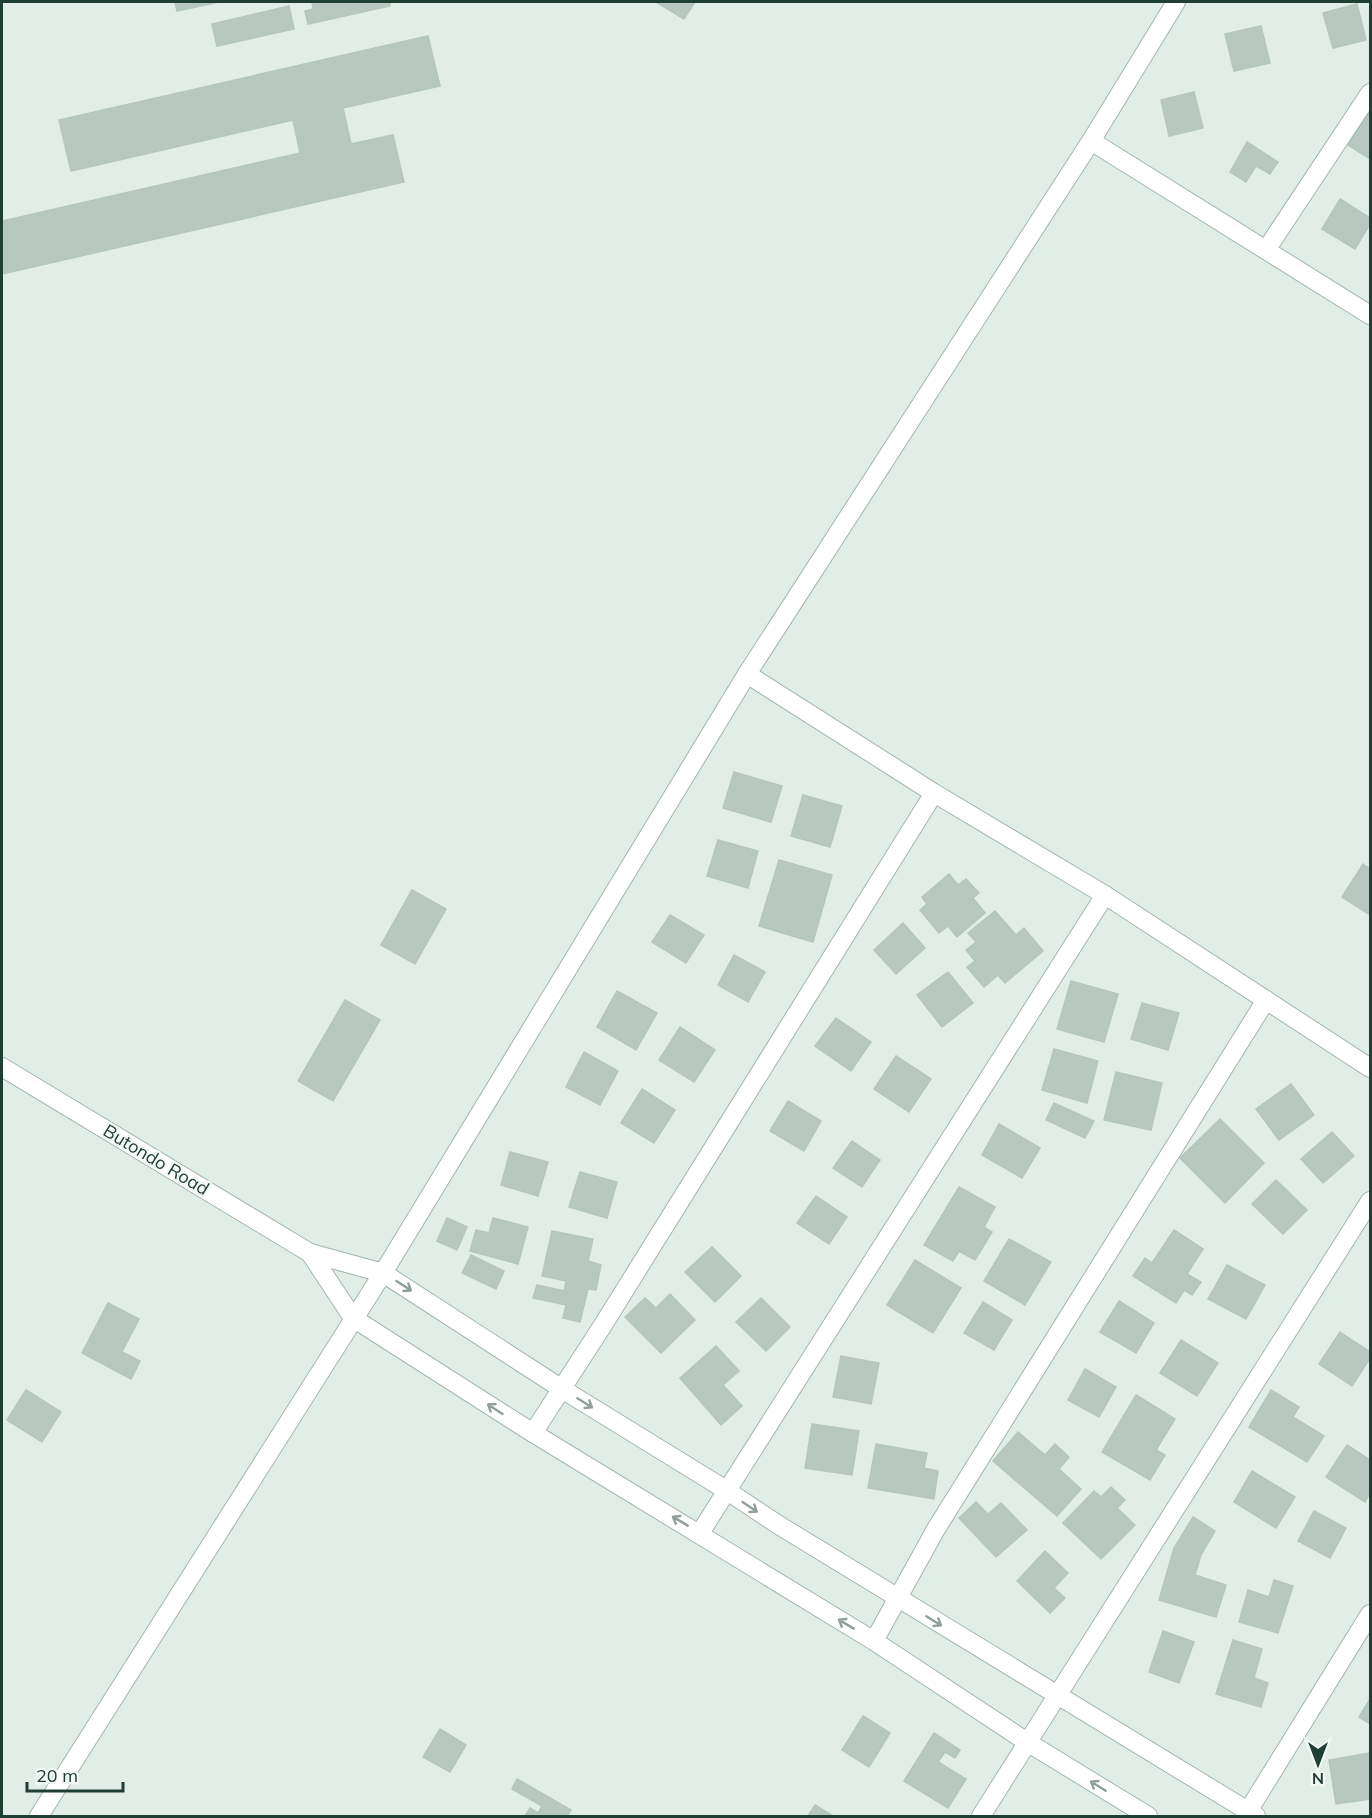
<svg xmlns="http://www.w3.org/2000/svg" width="1372" height="1818" font-family="Mulish,sans-serif">
  <style>
    .building { fill: #b7c8c0; stroke: #b3c7bd; stroke-width: 1.5 }
    .lines { fill: none; stroke-linecap: round; stroke-linejoin: round }
    .minor-casing { stroke: #a3b5ae; stroke-width: 20 }
    .tertiary-casing { stroke: #a3b5ae; stroke-width: 20 }
    .minor { stroke: #fff; stroke-width: 18 }
    .tertiary { stroke: #fff; stroke-width: 18 }
    .oneway { stroke: #909f9a }
    .labels { text-anchor: middle; stroke-width: 4.5; stroke-linejoin: round; paint-order: stroke }
    .street-label { font-size: 18px; fill: #203f34; stroke: #f2f9f5 }
  </style>
  <rect width="100%" height="100%" fill="#e1ede7"/>
  <g class="building">
    <polygon points="175,2 219,2 177,11"/>
    <polygon points="312,2 390,2 390,6 308,24 305,11 313,9"/>
    <polygon points="656,2 695,2 684,19"/>
    <polygon points="1357,4 1366,40 1333,48 1323,13"/>
    <polygon points="289,6 294,29 217,46 212,24"/>
    <polygon points="1261,26 1270,63 1234,71 1225,34"/>
    <polygon points="428,36 440,86 343,108 351,144 393,135 404,182 2,274 2,221 300,153 293,120 71,171 59,120"/>
    <polygon points="1194,92 1203,128 1169,136 1161,100"/>
    <polygon points="1370,109 1370,159 1348,145"/>
    <polygon points="1247,142 1278,162 1270,174 1256,166 1246,182 1230,172"/>
    <polygon points="1340,199 1370,218 1370,224 1355,249 1322,229"/>
    <polygon points="734,772 782,786 771,822 723,808"/>
    <polygon points="803,795 842,806 830,847 791,836"/>
    <polygon points="718,840 758,851 748,888 707,876"/>
    <polygon points="779,860 832,875 813,942 759,926"/>
    <polygon points="1363,864 1370,869 1370,915 1342,897"/>
    <polygon points="949,874 958,885 966,879 979,893 973,898 985,913 957,937 948,926 939,933 920,910 927,904 922,897"/>
    <polygon points="412,890 446,909 415,964 381,945"/>
    <polygon points="995,911 1016,935 1024,928 1043,951 1005,983 998,975 984,987 967,967 975,961 966,950 976,942 968,933"/>
    <polygon points="670,915 704,935 686,963 652,942"/>
    <polygon points="903,923 925,948 896,974 874,950"/>
    <polygon points="734,955 765,972 748,1002 718,985"/>
    <polygon points="948,972 973,1003 942,1027 917,995"/>
    <polygon points="1071,981 1118,994 1104,1042 1057,1029"/>
    <polygon points="617,991 657,1013 636,1050 597,1027"/>
    <polygon points="345,1000 380,1020 333,1101 298,1081"/>
    <polygon points="1142,1003 1179,1013 1168,1050 1131,1039"/>
    <polygon points="836,1018 871,1042 851,1071 815,1046"/>
    <polygon points="680,1027 715,1050 694,1082 659,1060"/>
    <polygon points="1054,1049 1098,1061 1087,1103 1042,1090"/>
    <polygon points="584,1052 618,1071 600,1105 566,1087"/>
    <polygon points="896,1056 931,1079 909,1112 874,1089"/>
    <polygon points="1116,1072 1162,1083 1151,1130 1104,1120"/>
    <polygon points="1291,1084 1314,1115 1279,1140 1256,1109"/>
    <polygon points="642,1089 675,1110 654,1143 621,1123"/>
    <polygon points="788,1101 821,1121 804,1151 770,1131"/>
    <polygon points="1054,1103 1094,1121 1085,1138 1046,1120"/>
    <polygon points="1220,1119 1264,1163 1225,1203 1180,1158"/>
    <polygon points="999,1124 1040,1148 1022,1178 982,1155"/>
    <polygon points="1332,1132 1354,1156 1323,1183 1301,1159"/>
    <polygon points="852,1141 880,1160 862,1187 833,1168"/>
    <polygon points="510,1152 548,1162 538,1196 501,1185"/>
    <polygon points="580,1172 617,1182 607,1218 569,1207"/>
    <polygon points="1276,1180 1307,1210 1283,1234 1252,1204"/>
    <polygon points="959,1187 995,1207 984,1227 992,1232 975,1260 959,1251 953,1261 924,1245"/>
    <polygon points="816,1196 847,1217 829,1244 797,1223"/>
    <polygon points="447,1218 467,1227 457,1250 437,1241"/>
    <polygon points="493,1218 528,1227 518,1264 470,1251 476,1230 489,1233"/>
    <polygon points="1174,1230 1203,1249 1187,1274 1201,1282 1192,1295 1184,1290 1176,1303 1133,1276 1145,1258 1152,1263"/>
    <polygon points="552,1231 593,1239 588,1261 601,1265 596,1290 588,1289 580,1322 563,1318 566,1305 533,1298 537,1285 564,1291 566,1281 542,1276"/>
    <polygon points="1009,1239 1051,1262 1025,1305 984,1281"/>
    <polygon points="712,1247 741,1276 715,1302 685,1272"/>
    <polygon points="471,1255 504,1271 496,1289 462,1273"/>
    <polygon points="915,1260 961,1288 933,1333 887,1305"/>
    <polygon points="1227,1265 1265,1285 1246,1319 1208,1299"/>
    <polygon points="670,1294 695,1320 661,1353 625,1317 645,1298 656,1308"/>
    <polygon points="761,1298 790,1327 766,1351 736,1322"/>
    <polygon points="1119,1301 1154,1323 1136,1353 1100,1332"/>
    <polygon points="983,1302 1012,1320 994,1350 964,1333"/>
    <polygon points="108,1303 139,1319 122,1352 140,1361 131,1379 82,1353"/>
    <polygon points="1340,1332 1370,1352 1370,1358 1352,1386 1319,1364"/>
    <polygon points="1181,1340 1218,1363 1197,1396 1160,1373"/>
    <polygon points="716,1346 739,1371 723,1385 742,1406 721,1425 680,1378"/>
    <polygon points="841,1356 879,1363 871,1404 833,1397"/>
    <polygon points="1085,1369 1116,1387 1099,1417 1068,1400"/>
    <polygon points="26,1390 61,1412 42,1442 7,1420"/>
    <polygon points="1271,1390 1299,1407 1293,1417 1324,1436 1307,1462 1249,1427"/>
    <polygon points="1136,1395 1175,1419 1156,1450 1165,1455 1150,1480 1102,1452"/>
    <polygon points="812,1424 859,1431 852,1475 805,1468"/>
    <polygon points="1018,1432 1045,1455 1055,1444 1069,1457 1059,1469 1081,1489 1057,1516 993,1461"/>
    <polygon points="876,1444 927,1453 924,1468 938,1471 934,1499 868,1488"/>
    <polygon points="1347,1445 1370,1460 1370,1493 1365,1502 1326,1477"/>
    <polygon points="1252,1471 1295,1497 1276,1528 1234,1502"/>
    <polygon points="1111,1487 1125,1500 1117,1508 1135,1525 1101,1559 1063,1523 1094,1491 1101,1497"/>
    <polygon points="976,1502 988,1514 1001,1503 1027,1530 996,1557 959,1518"/>
    <polygon points="1314,1511 1346,1528 1330,1558 1298,1541"/>
    <polygon points="1193,1517 1215,1531 1201,1555 1195,1575 1226,1585 1216,1617 1159,1600 1174,1548"/>
    <polygon points="1045,1551 1068,1573 1054,1588 1065,1598 1050,1613 1017,1581"/>
    <polygon points="1274,1580 1293,1586 1278,1633 1239,1622 1248,1590 1269,1597"/>
    <polygon points="1163,1631 1194,1642 1179,1683 1149,1672"/>
    <polygon points="1233,1640 1262,1649 1254,1678 1268,1683 1261,1707 1216,1694"/>
    <polygon points="1370,1699 1370,1724 1359,1717"/>
    <polygon points="863,1716 890,1733 869,1767 842,1750"/>
    <polygon points="440,1729 466,1745 450,1772 423,1757"/>
    <polygon points="934,1733 960,1750 955,1758 945,1752 938,1762 966,1779 948,1808 904,1781"/>
    <polygon points="1370,1753 1370,1799 1336,1804 1329,1760"/>
    <polygon points="517,1779 571,1810 567,1816 525,1816 530,1808 538,1813 542,1806 512,1789"/>
    <polygon points="815,1805 833,1816 808,1816"/>
  </g>
  <g class="lines">
    <defs>
      <g id="minor">
        <polyline points="1091,141 1370,315"/>
        <polyline points="1266,250 1370,93"/>
        <polyline points="747,674 934,793 1105,895 1370,1068"/>
        <polyline points="533,1433 603,1325 934,793"/>
        <polyline points="700,1533 1105,895"/>
        <polyline points="874,1641 936,1529 1266,1000"/>
        <polyline points="39,1816 383,1273 747,674 1091,141 1176,2"/>
        <polyline points="981,1816 1370,1201"/>
        <polyline points="1245,1816 1370,1614"/>
      </g>
      <g id="tertiary">
        <polyline points="2,1067 310,1253 383,1273 562,1389 726,1490 777,1524 1256,1816"/>
        <polyline points="310,1253 353,1318 533,1433 874,1641 1027,1742 1148,1816"/>
      </g>
    </defs>
    <use href="#minor" class="minor-casing"/>
    <use href="#tertiary" class="tertiary-casing"/>
    <use href="#minor" class="minor"/>
    <use href="#tertiary" class="tertiary"/>
  </g>
  <defs><path id="oneway-shaft" d="M-6 0H5M1.5-3L5.5 0L1.5 3" fill="none" stroke-width="1.6" stroke-linecap="round" stroke-linejoin="round" transform="scale(1.5)"/></defs>
  <g class="oneway">
    <use href="#oneway-shaft" transform="translate(404 1286) rotate(33)"/>
    <use href="#oneway-shaft" transform="translate(585 1403) rotate(32)"/>
    <use href="#oneway-shaft" transform="translate(495 1409) rotate(-147)"/>
    <use href="#oneway-shaft" transform="translate(750 1507) rotate(34)"/>
    <use href="#oneway-shaft" transform="translate(680 1521) rotate(-149)"/>
    <use href="#oneway-shaft" transform="translate(934 1621) rotate(32)"/>
    <use href="#oneway-shaft" transform="translate(846 1624) rotate(-149)"/>
    <use href="#oneway-shaft" transform="translate(1098 1786) rotate(-148)"/>
  </g>
  <g class="labels">
    <g class="street-label">
      <text transform="translate(156 1160) rotate(31)" y="6">Butondo Road</text>
    </g>
  </g>
  <rect width="1372" height="1818" fill="none" stroke="#203f34" stroke-width="6"/>
  <g transform="translate(1318 1764) rotate(180)" stroke="#f2f9f5" stroke-width="4.5" paint-order="stroke">
  <path d="M0-4.5L10 22L0 15L-10 22Z" fill="#203f34"/>
  <text y="-9" font-size="16" font-weight="bold" text-anchor="middle" fill="#203f34">N</text>
  </g>
  <path d="M27 1782v9h96v-9" fill="none" stroke="#203f34" stroke-width="3"/>
  <text x="36" y="1782" font-size="18" fill="#203f34" stroke="#f2f9f5" stroke-width="4.5" paint-order="stroke">20 m</text>
</svg>
